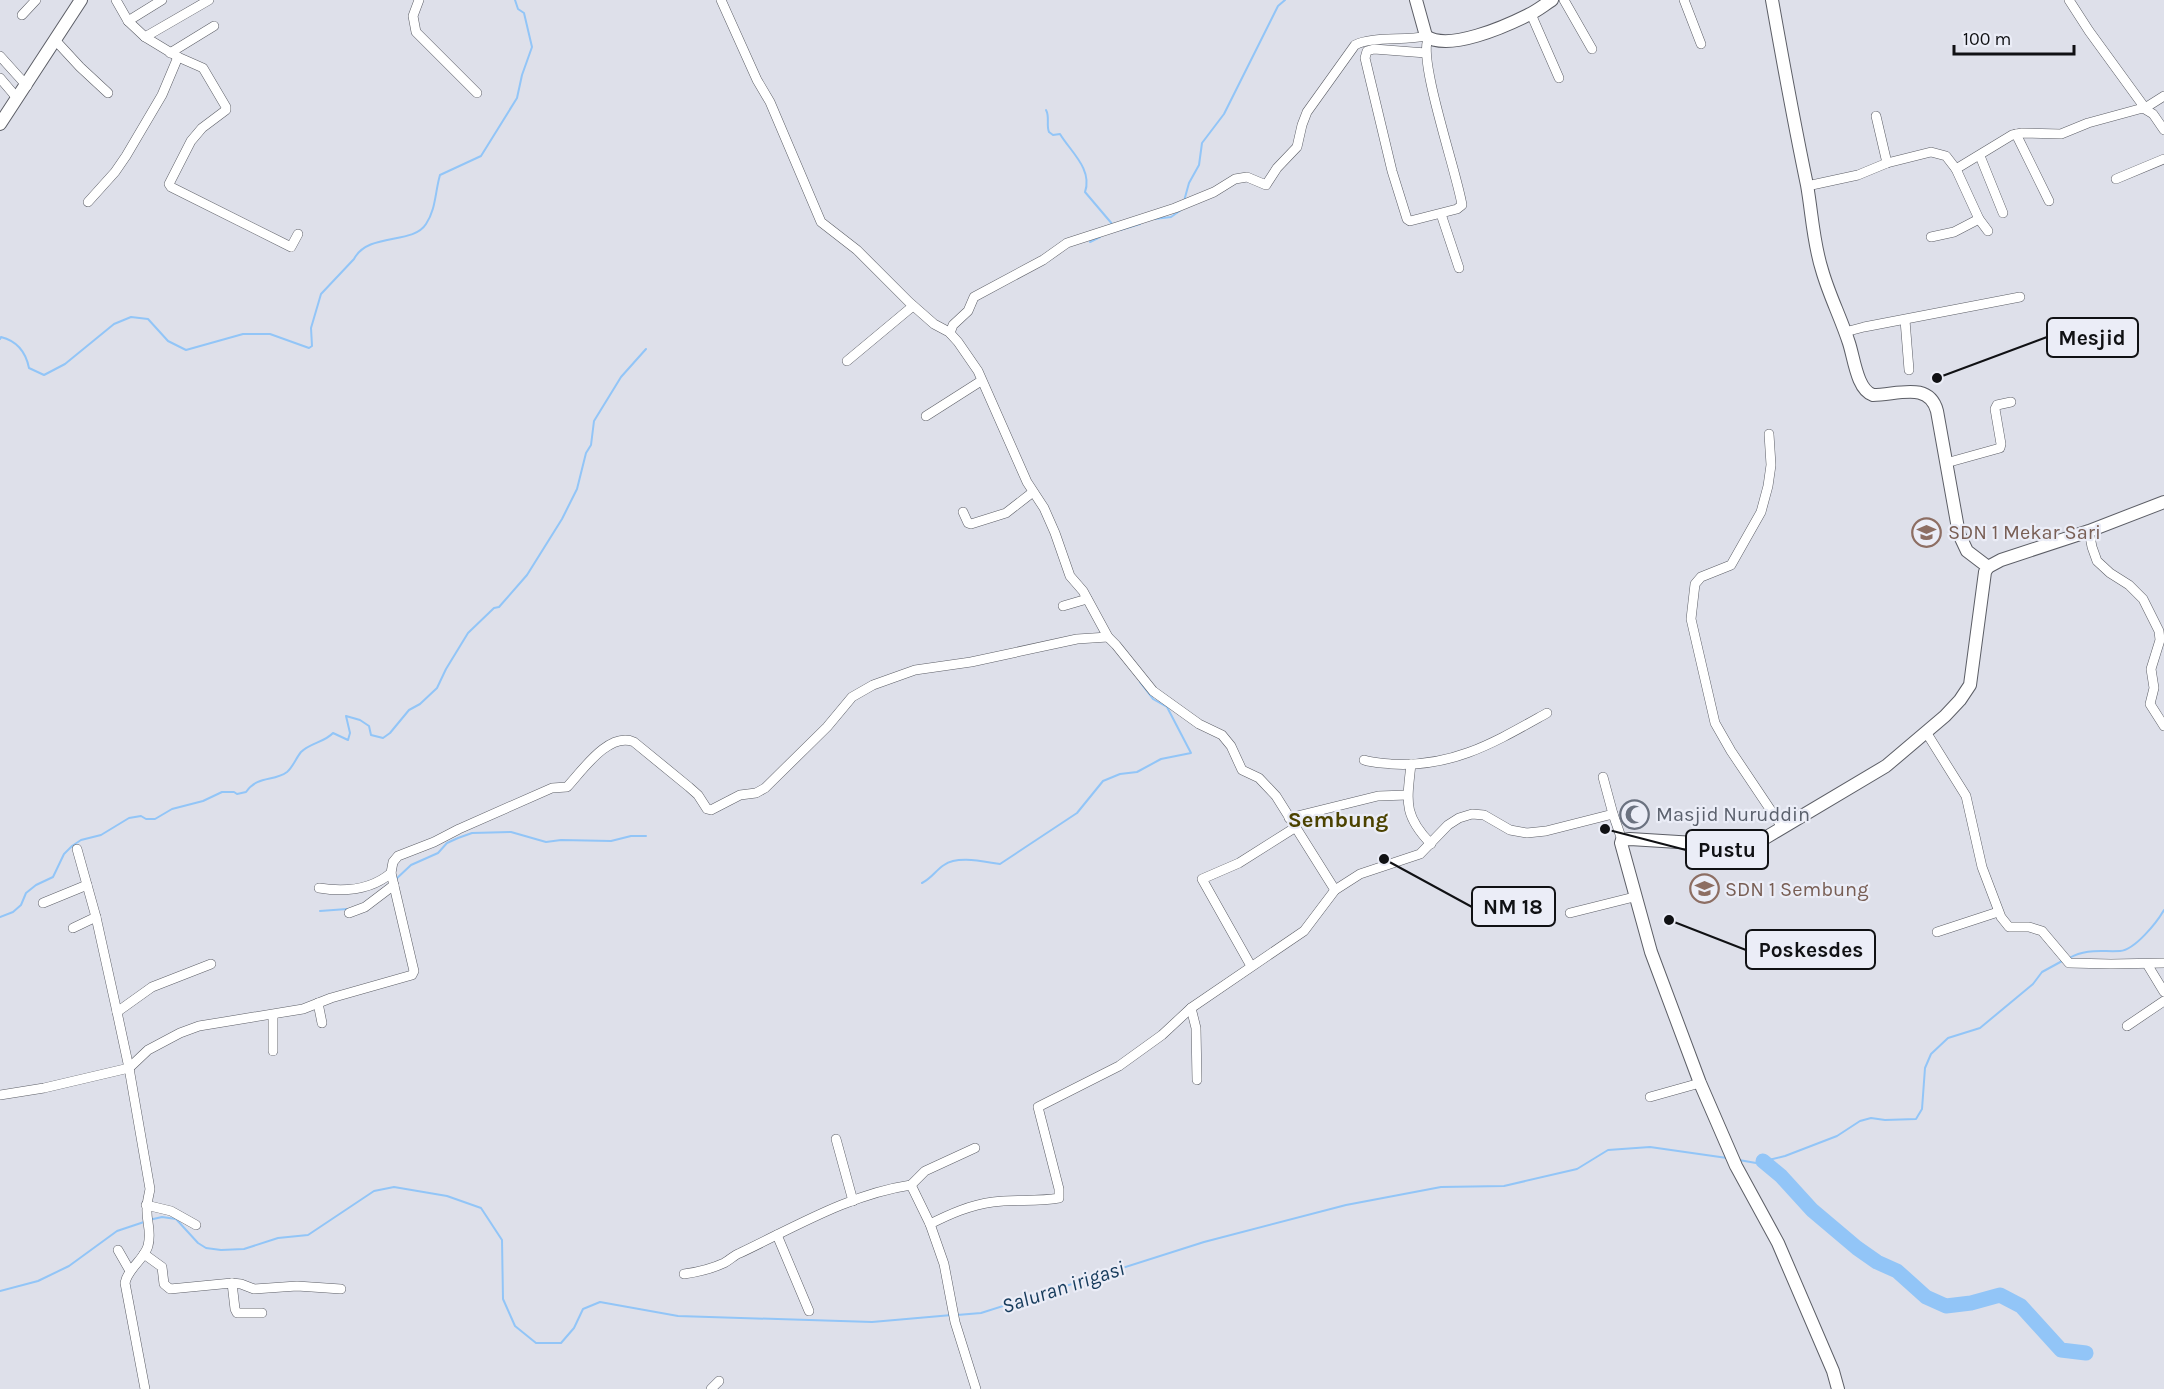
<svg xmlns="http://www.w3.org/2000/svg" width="2164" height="1389" font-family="Karla,sans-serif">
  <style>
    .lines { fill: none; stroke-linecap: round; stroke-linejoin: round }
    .stream { stroke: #92c5f7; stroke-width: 2 }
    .river { stroke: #92c5f7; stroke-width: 15 }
    .street-casing { stroke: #5c5e66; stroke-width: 10 }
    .secondary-casing { stroke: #5c5e66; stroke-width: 14 }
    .street { stroke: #fff; stroke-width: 9 }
    .secondary { stroke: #fff; stroke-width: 12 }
    .labels { text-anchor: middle; stroke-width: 4.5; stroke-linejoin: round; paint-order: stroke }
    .education-label { font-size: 20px; fill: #785e54; stroke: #ebedf7; text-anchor: start }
    .worship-label { font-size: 20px; fill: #5b616d; stroke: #ebedf7; text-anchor: start }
    .water-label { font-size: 21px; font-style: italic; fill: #153a5b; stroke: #ebedf7 }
    .quarter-label { font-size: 22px; font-weight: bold; fill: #4b4200; stroke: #ebedf7 }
    .leader { fill: none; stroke: #101114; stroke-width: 2 }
    .callout-dot { fill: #101114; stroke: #ebedf7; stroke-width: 2 }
    .callout { fill: #ebedf7; stroke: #101114; stroke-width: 2 }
    .callout-label { font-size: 21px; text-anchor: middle; font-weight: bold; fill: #101114 }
  </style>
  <rect width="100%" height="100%" fill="#dee0ea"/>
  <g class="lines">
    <g class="stream">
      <path d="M 1046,110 C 1050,117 1046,125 1049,132 L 1053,135 L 1060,134 C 1070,151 1093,169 1085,192 L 1113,225"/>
      <polyline points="1184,201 1189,183 1199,165 1202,143 1224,114 1278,6 1285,0"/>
      <polyline points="1154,219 1171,217 1181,210"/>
      <polyline points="1120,230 1140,224"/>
      <polyline points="1090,242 1100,237"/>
      <path d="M 0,339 L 1,337 C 17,341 26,353 29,368 L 44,375 L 65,364 L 114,324 L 131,317 L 148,319 L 168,341 L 186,350 L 243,334 L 270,334 L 309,348 L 312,346 L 311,328 L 321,294 L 354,259 C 368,232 413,245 426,224 C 436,209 435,192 440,175 L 481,156 L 517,98 L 522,75 L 532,47 L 524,13 L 518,9 L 515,0"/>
      <polyline points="395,880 411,865 438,853 447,843 458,838 472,833 511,832 546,842 561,840 611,841 631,836 646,836"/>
      <path d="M 922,883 C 932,878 936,870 944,865 C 958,855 985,862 1000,864 L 1077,813 L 1103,781 L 1120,774 L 1137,772 L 1161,759 L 1191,753 L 1167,707 L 1153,699 L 1140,682"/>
      <polyline points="320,911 347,909"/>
      <path d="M 0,917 L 13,912 L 21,905 L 26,893 L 36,885 L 53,877 L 64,854 L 72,846 L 81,840 L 101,835 L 129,818 L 141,816 L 146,819 L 155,819 L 172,809 L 203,801 L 222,792 L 234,792 L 237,794 L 246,792 C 258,775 274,782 287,772 C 293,767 296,758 301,752 C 310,743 325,742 333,733 L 348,740 L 350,733 L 346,716 L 360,720 L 369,726 L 371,735 L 383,738 L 390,733 L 409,710 L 420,704 L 437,688 L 446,669 L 468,633 L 494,608 L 499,607 L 527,575 L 562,519 L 577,489 L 586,453 L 591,445 L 594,421 L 621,377 L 646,349"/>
      <path d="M 2069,958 C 2087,948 2102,952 2120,951 C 2135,950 2157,922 2164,910"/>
      <polyline points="1739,1160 1756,1163 1785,1156 1837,1136 1860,1121 1871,1118 1885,1120 1916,1119 1922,1109 1925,1068 1931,1054 1948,1038 1980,1028 2033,984 2042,972 2064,960"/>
      <polyline points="149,1220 162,1217 176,1219 198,1243 206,1248 221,1250 244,1249 278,1238 308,1235 374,1191 394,1187 447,1196 481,1208 502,1240 503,1299 515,1326 536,1343 561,1343 574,1328 583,1309 600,1302 678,1316 872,1322 952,1315"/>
      <polyline points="0,1291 38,1281 69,1266 117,1231 144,1222"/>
      <polyline points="957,1315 981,1313 1204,1242 1346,1205 1441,1187 1504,1186 1577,1169 1608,1150 1650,1147 1727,1158"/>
    </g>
    <polyline class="river" points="1763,1161 1781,1176 1812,1210 1857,1248 1877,1262 1897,1271 1926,1297 1946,1306 1971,1303 2000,1295 2021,1306 2061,1350 2086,1353"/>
    <defs>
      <g id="street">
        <polyline points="116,0 128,21 145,37 178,57 203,68 226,107 226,110 202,128 191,141 169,184 171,187 291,247 298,234"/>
        <polyline points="419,0 413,16 416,32 477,93"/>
        <polyline points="721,0 757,80 770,102 821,222 857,250 909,302 934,324 949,332 958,342 978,371 1027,482 1044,508 1055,533 1070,576 1083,591 1108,637 1116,645 1153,691 1199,724 1222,735 1231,746 1242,770 1259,778 1276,796 1335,890"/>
        <polyline points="1564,0 1592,49"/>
        <polyline points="1684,0 1701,44"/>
        <polyline points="2069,0 2089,31 2145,108 2164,96"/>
        <polyline points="1531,14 1559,78"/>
        <polyline points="22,15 36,0"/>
        <polyline points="128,21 162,0"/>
        <polyline points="145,37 209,0"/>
        <polyline points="56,41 80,67 108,93"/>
        <polyline points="170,53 214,26"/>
        <path d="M 1426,53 L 1374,49 L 1367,51 L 1365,58 L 1392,171 L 1407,219 L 1410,221 L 1457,209 L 1462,205 C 1457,173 1418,61 1428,39"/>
        <polyline points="0,56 27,86"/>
        <polyline points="0,78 17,98"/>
        <polyline points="1876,116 1887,163"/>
        <polyline points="2016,134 2049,201"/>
        <polyline points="1980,156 2003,213"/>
        <polyline points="1956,169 2012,135 2022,133 2061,134 2088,123 2143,108 2153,114 2164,130"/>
        <polyline points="2116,179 2164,159"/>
        <polyline points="1807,186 1858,175 1887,163 1931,152 1946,156 1956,169 1979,219 1988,231"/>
        <polyline points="88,202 115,172 126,156 162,95 178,57"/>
        <polyline points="1441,214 1459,268"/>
        <polyline points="1931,237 1954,232 1979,219"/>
        <polyline points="1905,320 1909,370"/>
        <polyline points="1845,332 1864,327 2020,297"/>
        <path d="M 950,333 L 953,325 L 968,311 L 974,297 L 1043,260 L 1067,243 L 1175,208 L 1214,192 L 1235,179 L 1247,177 L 1266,185 L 1277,168 L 1297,147 L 1302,125 L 1307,112 L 1355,45 C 1371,36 1406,41 1426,36"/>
        <polyline points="847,361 913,306"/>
        <polyline points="926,416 981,381"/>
        <polyline points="1769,434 1771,465 1768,486 1761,512 1731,565 1701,577 1695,584 1691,619 1715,723 1731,751 1782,827"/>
        <polyline points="1946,463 2000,448 2001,444 1995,409 1997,405 2011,402"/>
        <polyline points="963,512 968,523 971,524 1006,513 1033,492"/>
        <polyline points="2089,531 2092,547 2097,561 2110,573 2129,585 2143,599 2159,631 2160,640 2151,669 2154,688 2150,704 2164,726"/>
        <polyline points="1063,606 1087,599"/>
        <polyline points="1926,732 1966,796 1982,867 2001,917 2009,927 2029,927 2042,931 2069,963 2111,964 2164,963"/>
        <path d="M 1364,760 C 1373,763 1382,763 1391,764 C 1453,768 1495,742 1547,713"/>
        <path d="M 1411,764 C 1407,802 1403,815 1431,844"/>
        <polyline points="1603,777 1613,814"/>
        <polyline points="1289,818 1378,796 1407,795"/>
        <polyline points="77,849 96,917 117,1012"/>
        <path d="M 319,888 C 344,892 371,890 391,873"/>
        <polyline points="43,903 87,885"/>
        <polyline points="349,913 365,907 394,885"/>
        <polyline points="1570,913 1634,897"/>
        <polyline points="73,928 96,917"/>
        <polyline points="1937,932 1998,912"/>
        <polyline points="2147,964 2164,992"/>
        <polyline points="1251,966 1202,879 1239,863 1296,827"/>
        <polyline points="318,1003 322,1023"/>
        <polyline points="1191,1008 1196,1028 1197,1080"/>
        <polyline points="273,1015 273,1051"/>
        <polyline points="2127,1026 2164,1001"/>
        <path d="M 0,1095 L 44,1088 L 129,1068 L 148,1050 L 180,1033 L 199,1026 L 303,1009 L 331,998 L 412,975 L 414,971 L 413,967 L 391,873 L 393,862 L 398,856 L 434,842 L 459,829 L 552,788 L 567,787 C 582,771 609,731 634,742 L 689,787 L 698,795 L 707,809 L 711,810 L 740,795 L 756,793 L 765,788 L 827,727 L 852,697 L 873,685 L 915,670 L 971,662 L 1077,639 L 1108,637"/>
        <polyline points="1650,1097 1700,1083"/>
        <polyline points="836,1139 853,1201"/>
        <polyline points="911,1185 925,1171 975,1148"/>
        <polyline points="146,1205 171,1211 196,1225"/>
        <path d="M 930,1224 C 950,1214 970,1205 993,1202 C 1015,1199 1037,1202 1059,1198 L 1059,1189 L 1038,1107 L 1119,1066 L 1162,1035 L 1191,1008 L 1304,931 L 1335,890 L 1360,874 L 1420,854 L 1448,825 L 1459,818 L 1472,814 L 1484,815 L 1510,830 L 1527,833 L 1546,831 L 1613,814 L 1622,840"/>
        <polyline points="777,1235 809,1311"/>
        <polyline points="118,1250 130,1271"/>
        <polyline points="144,1254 162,1267 164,1284 170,1289 232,1283 241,1284 254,1289 297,1286 341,1289"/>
        <path d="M 684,1274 C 698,1272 711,1269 724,1263 C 730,1260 734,1255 740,1253 C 795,1227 850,1194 911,1185 L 930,1224 L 944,1264 L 955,1322 L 976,1389"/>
        <polyline points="232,1283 235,1309 237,1313 262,1313"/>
        <path d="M 145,1389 L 125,1283 C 128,1268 143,1261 148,1246 C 152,1230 146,1222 147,1208 C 147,1201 149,1195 150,1189 L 129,1068 L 117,1012 L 152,987 L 211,964"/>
        <polyline points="711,1389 719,1381"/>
      </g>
      <g id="secondary">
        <path d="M 1416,0 L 1426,36 C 1448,52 1506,26 1528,15 C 1537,11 1544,5 1552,0"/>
        <path d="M 1772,0 C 1783,62 1794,123 1807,185 C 1812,213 1813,242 1822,270 C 1829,295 1841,318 1849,343 C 1854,358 1857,390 1873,395 C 1897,395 1929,381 1937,411 L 1959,534 L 1967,551 L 1988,567 L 1985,572 L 1970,685 L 1960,700 L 1945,716 L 1886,766 L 1765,838 L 1751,844 L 1743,846 L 1630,839 L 1622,840 L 1621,843 L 1651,952 L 1700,1083 L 1736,1166 L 1778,1243 L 1833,1371 L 1838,1389"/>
        <polyline points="0,124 81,0"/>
        <polyline points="1988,567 2001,560 2089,531 2164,502"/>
      </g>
    </defs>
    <use href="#street" class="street-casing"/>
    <use href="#secondary" class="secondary-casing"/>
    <use href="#street" class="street"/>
    <use href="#secondary" class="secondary"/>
  </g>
  <defs>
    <symbol id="school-ring" viewBox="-11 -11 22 22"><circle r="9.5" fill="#ebedf7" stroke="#8d6e63" stroke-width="1.5"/><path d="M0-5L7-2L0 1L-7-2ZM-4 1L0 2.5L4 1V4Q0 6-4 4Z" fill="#8d6e63"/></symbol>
    <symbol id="mosque-ring" viewBox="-11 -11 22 22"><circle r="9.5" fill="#ebedf7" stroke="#6b7280" stroke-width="1.5"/><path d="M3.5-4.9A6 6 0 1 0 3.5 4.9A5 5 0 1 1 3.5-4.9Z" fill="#6b7280"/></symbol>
  </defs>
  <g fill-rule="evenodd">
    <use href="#school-ring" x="1910" y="516" width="33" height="33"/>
    <use href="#mosque-ring" x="1618" y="798" width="33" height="33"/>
    <use href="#school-ring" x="1688" y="872" width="33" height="33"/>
  </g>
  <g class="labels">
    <g class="education-label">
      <text x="1948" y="539">SDN 1 Mekar Sari</text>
      <text x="1725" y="896">SDN 1 Sembung</text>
    </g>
    <g class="worship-label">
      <text x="1656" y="821">Masjid Nuruddin</text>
    </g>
    <g class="water-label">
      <text transform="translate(1063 1287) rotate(-18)" y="7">Saluran irigasi</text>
    </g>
    <g class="quarter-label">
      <text x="1338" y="827">Sembung</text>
    </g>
  </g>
  <path class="leader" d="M1937 378L2047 337M1605 829L1686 850M1384 859L1472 907M1669 920L1746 950"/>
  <g class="callout-dot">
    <circle cx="1937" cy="378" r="6"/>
    <circle cx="1605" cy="829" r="6"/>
    <circle cx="1384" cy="859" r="6"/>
    <circle cx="1669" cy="920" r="6"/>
  </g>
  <g class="callout">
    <rect x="2047" y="318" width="91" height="39" rx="6"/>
    <rect x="1686" y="830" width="82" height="39" rx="6"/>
    <rect x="1472" y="887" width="83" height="39" rx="6"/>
    <rect x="1746" y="930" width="129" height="39" rx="6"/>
  </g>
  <g class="callout-label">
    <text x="2092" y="345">Mesjid</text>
    <text x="1727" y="857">Pustu</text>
    <text x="1513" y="914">NM 18</text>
    <text x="1811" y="957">Poskesdes</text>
  </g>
  <path d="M1954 45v9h120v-9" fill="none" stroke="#101114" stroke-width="3"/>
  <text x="1963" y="45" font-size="18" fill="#101114" stroke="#ebedf7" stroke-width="4.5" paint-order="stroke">100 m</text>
</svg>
